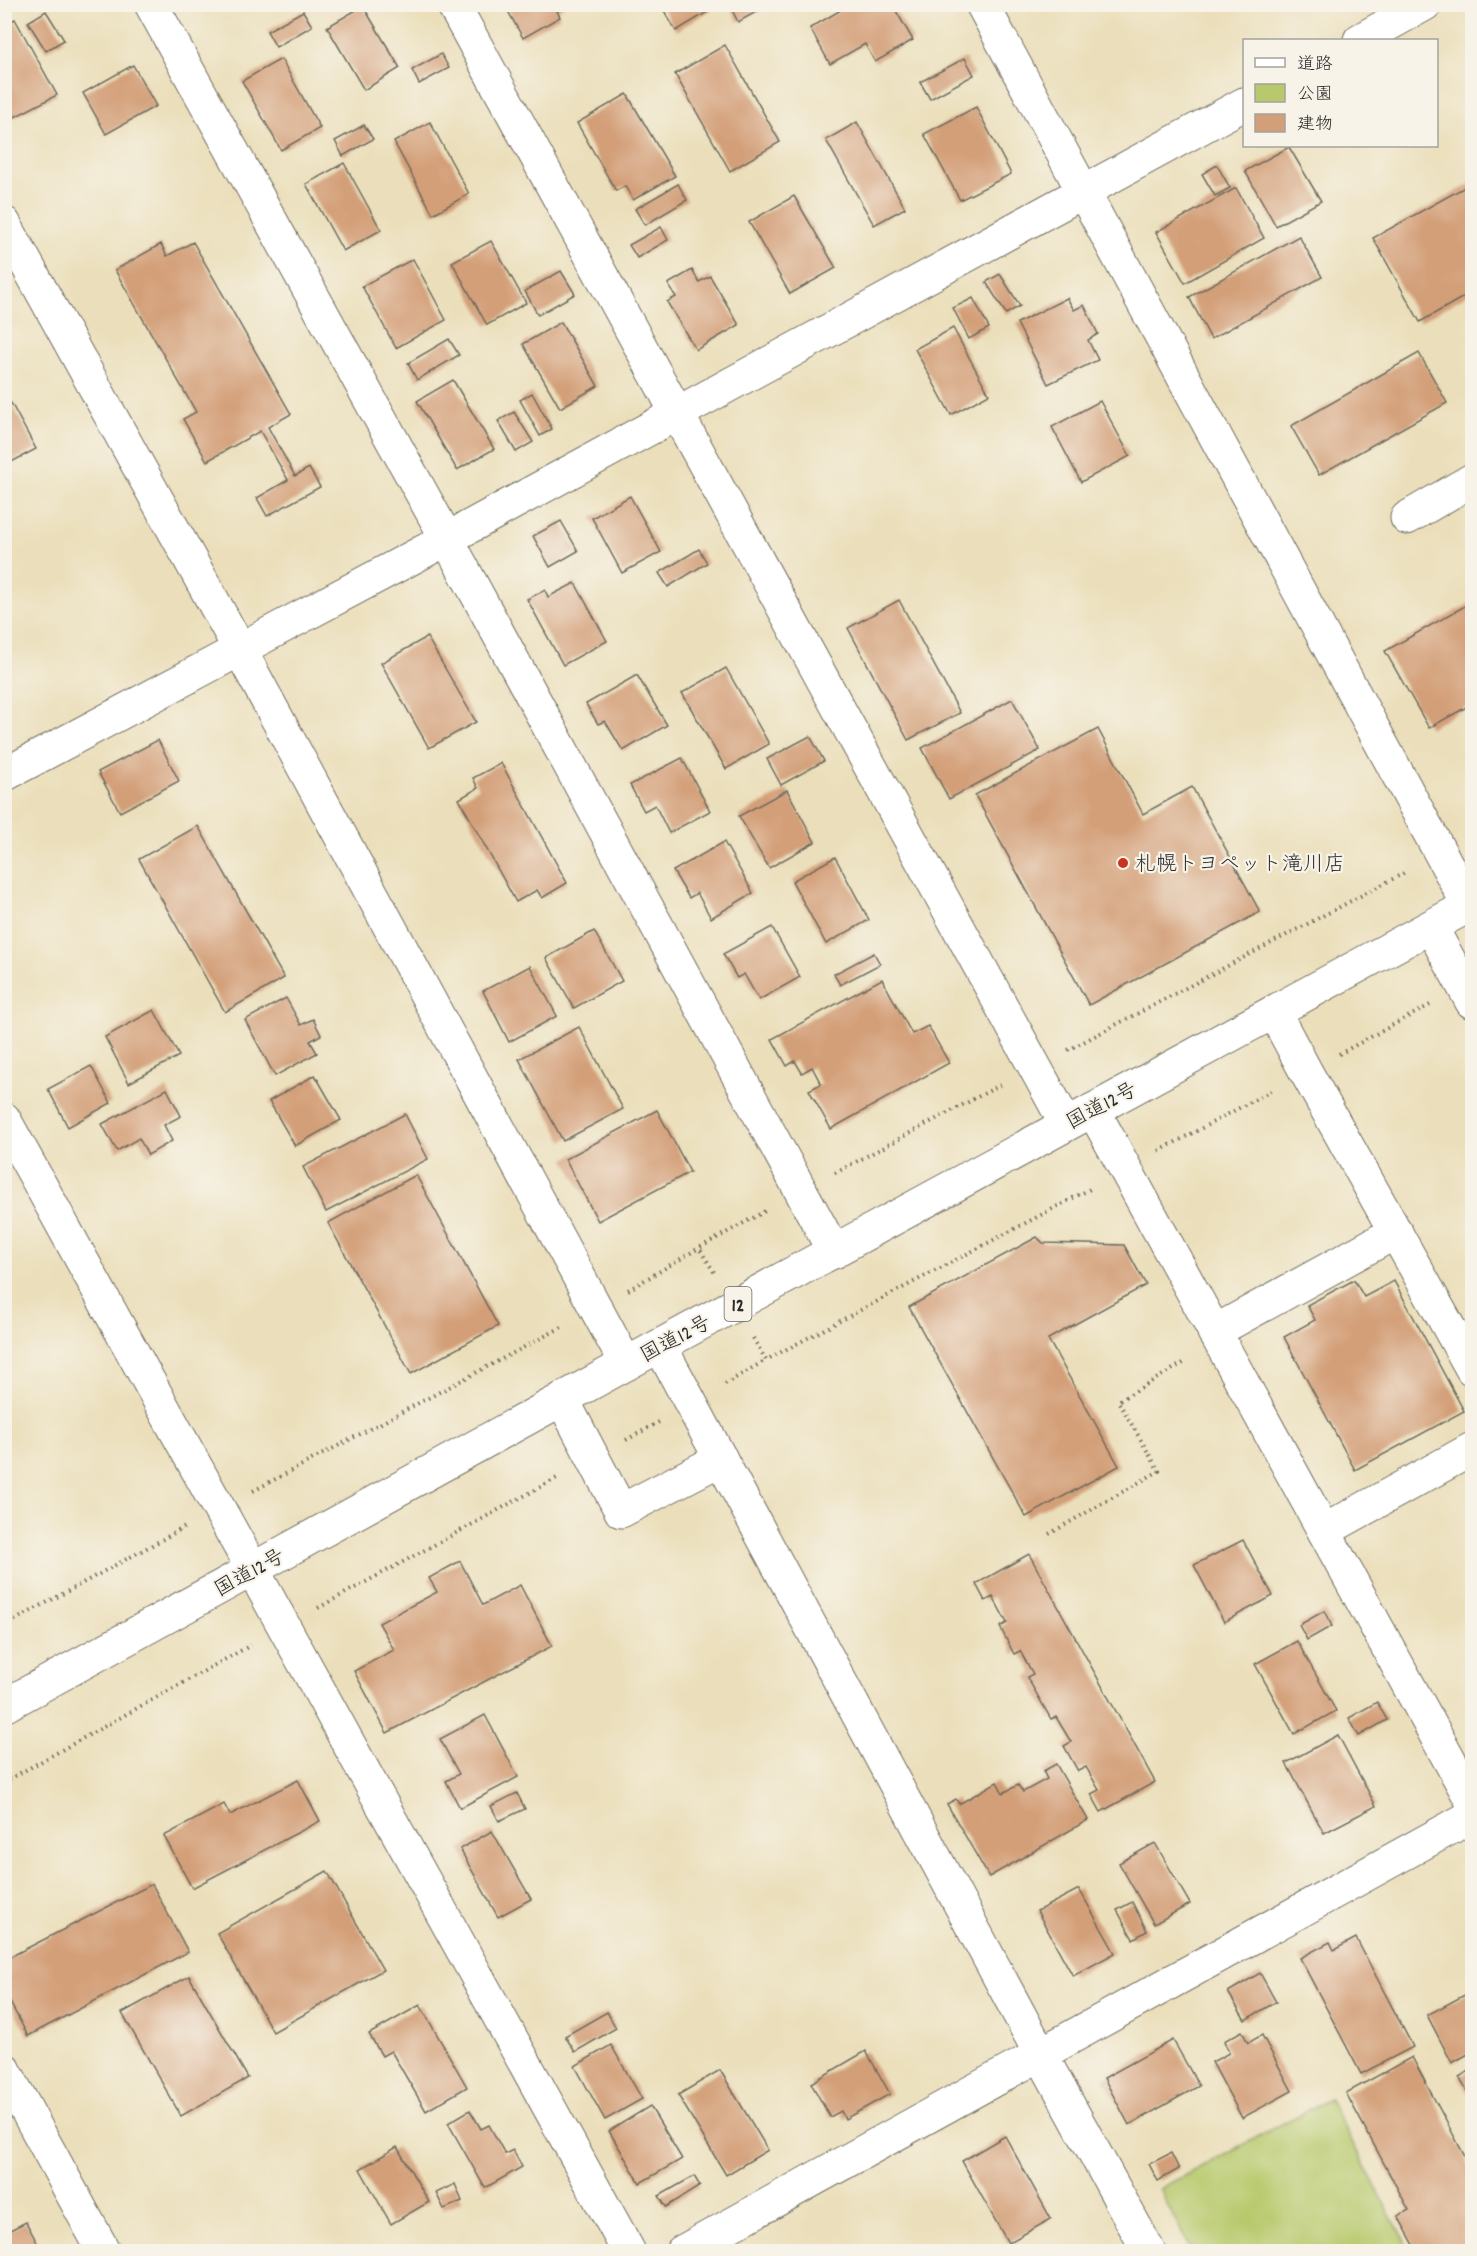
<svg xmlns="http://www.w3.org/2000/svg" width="1477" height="2256" font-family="Dekko,'Klee One',sans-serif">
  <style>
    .green { fill: #b7c96c; stroke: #717a4c; stroke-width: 1.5 }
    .building { fill: #d39f78 }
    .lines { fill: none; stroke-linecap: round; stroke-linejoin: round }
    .minor-casing { stroke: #6e6a5d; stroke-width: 35 }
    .highway-casing { stroke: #6e6a5d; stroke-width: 35 }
    .path { stroke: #6e6a5d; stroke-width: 4; stroke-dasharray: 1.5 4.5; stroke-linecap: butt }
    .minor { stroke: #fff; stroke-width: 33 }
    .highway { stroke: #fff; stroke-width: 33 }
    .poi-dot { fill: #c8321e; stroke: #f7f3e8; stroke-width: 2 }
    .labels { text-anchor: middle; stroke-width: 4.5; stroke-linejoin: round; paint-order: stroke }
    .shield { fill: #f7f3e8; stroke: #686764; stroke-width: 1.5 }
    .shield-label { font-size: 20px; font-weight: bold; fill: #2b2b2b }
    .poi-label { font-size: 21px; fill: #2b2b2b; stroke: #f7f3e8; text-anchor: start }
    .street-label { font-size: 21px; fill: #2b2b2b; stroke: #f7f3e8 }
  </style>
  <rect width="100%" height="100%" fill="#f7f3e8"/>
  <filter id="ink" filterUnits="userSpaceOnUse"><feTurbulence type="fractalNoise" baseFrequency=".0167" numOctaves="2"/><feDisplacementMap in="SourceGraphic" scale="12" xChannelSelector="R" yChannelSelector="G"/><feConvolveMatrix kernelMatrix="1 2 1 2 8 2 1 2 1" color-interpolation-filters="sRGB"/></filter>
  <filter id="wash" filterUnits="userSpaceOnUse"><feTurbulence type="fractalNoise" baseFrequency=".008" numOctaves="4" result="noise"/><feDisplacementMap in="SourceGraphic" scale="24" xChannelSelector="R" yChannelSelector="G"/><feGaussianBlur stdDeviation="1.35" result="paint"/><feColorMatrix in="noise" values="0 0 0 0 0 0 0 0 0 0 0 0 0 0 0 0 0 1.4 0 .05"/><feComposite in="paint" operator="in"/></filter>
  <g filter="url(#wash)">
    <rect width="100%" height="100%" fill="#ebdfbb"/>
    <polygon class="green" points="1329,2099 1410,2251 1192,2251 1159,2189"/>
    <g id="blocks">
      <g class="building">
        <polygon points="504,4 568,4 557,11 560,17 523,38"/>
        <polygon points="660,4 708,4 711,10 676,31"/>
        <polygon points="729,4 771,4 738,22"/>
        <polygon points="851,4 892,4 913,40 875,62 865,44 830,64 810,28"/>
        <polygon points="363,6 400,68 364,90 327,27"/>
        <polygon points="46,11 64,40 46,51 28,22"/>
        <polygon points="303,11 312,26 276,47 267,31"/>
        <polygon points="15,19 57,95 7,121 4,116 4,24"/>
        <polygon points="725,45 780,142 730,171 675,74"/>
        <polygon points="441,54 449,68 419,84 412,70"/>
        <polygon points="965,58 974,75 930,99 920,82"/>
        <polygon points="281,59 320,128 281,150 242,81"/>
        <polygon points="133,65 156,106 106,134 83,93"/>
        <polygon points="627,94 675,176 633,200 625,186 616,191 577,123"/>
        <polygon points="976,107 1011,174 960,200 924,134"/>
        <polygon points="430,122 469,194 433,214 394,142"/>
        <polygon points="857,122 905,208 874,225 826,140"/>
        <polygon points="364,125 373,139 343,156 335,141"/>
        <polygon points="1289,147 1321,201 1276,226 1245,171"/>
        <polygon points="344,163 381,230 343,251 306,184"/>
        <polygon points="1217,165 1230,188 1215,196 1202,174"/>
        <polygon points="1472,183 1472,292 1420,322 1373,238"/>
        <polygon points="678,184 687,200 645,225 635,209"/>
        <polygon points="1236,188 1264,238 1185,283 1156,232"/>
        <polygon points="794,196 836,268 790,294 749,222"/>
        <polygon points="661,227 668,240 637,258 629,245"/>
        <polygon points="1299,236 1322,277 1211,339 1189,297"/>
        <polygon points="491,241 526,303 487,325 452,262"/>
        <polygon points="193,242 291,414 268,427 295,476 309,468 320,487 267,516 257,498 288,480 260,431 207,461 183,419 196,412 115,270 161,244 167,256"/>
        <polygon points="413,259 446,320 396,348 362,286"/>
        <polygon points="692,270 699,282 710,276 739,325 696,350 667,302 676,297 668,284"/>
        <polygon points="561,271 575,294 538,315 525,291"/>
        <polygon points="1000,274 1020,306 1006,314 986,282"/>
        <polygon points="973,298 989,328 969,339 953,308"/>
        <polygon points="1067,298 1074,310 1084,305 1098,334 1088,340 1098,360 1048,384 1017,323"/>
        <polygon points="561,322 598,386 560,408 523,344"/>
        <polygon points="953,328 989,394 951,415 915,349"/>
        <polygon points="449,339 459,355 417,380 408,363"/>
        <polygon points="1419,353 1447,403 1319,475 1291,426"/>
        <polygon points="453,380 494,449 457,470 417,401"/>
        <polygon points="532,393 552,429 540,436 520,400"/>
        <polygon points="1100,401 1130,456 1081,482 1052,427"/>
        <polygon points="11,403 36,449 4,466 4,406"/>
        <polygon points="514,412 533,442 516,452 498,421"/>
        <polygon points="630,496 661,552 622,573 592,518"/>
        <polygon points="561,521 578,551 550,567 533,536"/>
        <polygon points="699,549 707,563 668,587 659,573"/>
        <polygon points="575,583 607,641 563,665 527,599 545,590 548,597"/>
        <polygon points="899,600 960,713 908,740 848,628"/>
        <polygon points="1472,602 1472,704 1429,728 1385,651"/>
        <polygon points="427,637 476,722 429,748 381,663"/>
        <polygon points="726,668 769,744 726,769 682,693"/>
        <polygon points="637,675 667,725 623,751 605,721 598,724 586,704"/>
        <polygon points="1012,699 1040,750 949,799 922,748"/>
        <polygon points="1098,729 1143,814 1192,787 1260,912 1089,1005 975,795"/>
        <polygon points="810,736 824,761 781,785 767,759"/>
        <polygon points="158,740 179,781 120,812 98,772"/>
        <polygon points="682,758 710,811 669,833 655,805 644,811 630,785"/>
        <polygon points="501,763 567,883 542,898 537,890 516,902 459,799 478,788 473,778"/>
        <polygon points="787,790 815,842 769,868 739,816"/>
        <polygon points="198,826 284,978 225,1012 139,859"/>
        <polygon points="724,842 753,893 711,918 697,893 689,898 673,871"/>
        <polygon points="835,857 869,920 826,944 792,881"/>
        <polygon points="772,927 800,977 759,1000 744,974 737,978 723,954"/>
        <polygon points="594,931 622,981 574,1008 546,958"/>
        <polygon points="874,953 880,964 840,985 834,974"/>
        <polygon points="530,966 557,1016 509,1042 483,991"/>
        <polygon points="882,979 912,1034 928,1026 949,1063 831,1129 809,1090 821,1084 812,1067 802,1073 795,1061 787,1066 772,1039"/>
        <polygon points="286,998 301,1025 313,1019 321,1035 310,1041 317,1053 275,1076 245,1020"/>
        <polygon points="154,1010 179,1056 129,1083 105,1037"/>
        <polygon points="579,1027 623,1109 563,1141 519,1059"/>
        <polygon points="91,1066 111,1103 68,1127 48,1089"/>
        <polygon points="315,1075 341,1120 295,1146 269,1101"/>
        <polygon points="167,1089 181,1116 164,1125 172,1141 148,1155 139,1138 117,1151 102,1124"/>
        <polygon points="657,1110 690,1172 598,1221 565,1159"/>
        <polygon points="405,1114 428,1159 326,1212 303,1167"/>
        <polygon points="416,1175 498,1326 411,1374 328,1223"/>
        <polygon points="1037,1237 1043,1243 1124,1245 1146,1285 1048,1339 1119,1466 1026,1517 909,1307"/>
        <polygon points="1354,1280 1364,1297 1394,1281 1464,1411 1355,1470 1284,1337 1315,1320 1307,1305"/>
        <polygon points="1243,1540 1273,1596 1224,1622 1194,1565"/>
        <polygon points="1029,1554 1155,1782 1101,1812 1091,1794 1099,1790 1086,1767 1078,1771 1064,1746 1071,1742 1056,1717 1051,1719 1027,1677 1033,1674 1020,1651 1014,1654 1000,1627 1007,1623 993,1597 985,1601 976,1584"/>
        <polygon points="460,1561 483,1605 520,1585 552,1646 387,1733 354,1671 394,1650 379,1623 437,1592 429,1578"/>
        <polygon points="1324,1611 1332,1626 1307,1640 1299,1625"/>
        <polygon points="1297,1641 1336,1711 1294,1734 1255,1664"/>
        <polygon points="1377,1702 1387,1720 1359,1736 1349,1718"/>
        <polygon points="485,1715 518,1777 460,1808 446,1781 459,1774 440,1739"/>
        <polygon points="1338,1735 1376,1806 1324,1833 1286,1763"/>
        <polygon points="1056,1764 1088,1820 989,1877 947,1804 956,1799 959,1804 997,1782 1003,1793 1018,1785 1023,1792 1047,1779 1043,1771"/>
        <polygon points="298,1780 320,1821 192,1888 164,1836 224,1804 230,1815"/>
        <polygon points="517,1793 525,1809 499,1821 491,1806"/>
        <polygon points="492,1831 531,1899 498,1917 460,1849"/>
        <polygon points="1155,1843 1190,1904 1154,1924 1119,1863"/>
        <polygon points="327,1871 383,1970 273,2032 217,1933"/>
        <polygon points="152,1884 188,1952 28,2036 4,1991 4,1960"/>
        <polygon points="1079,1889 1115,1953 1073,1976 1037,1911"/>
        <polygon points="1132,1902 1147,1931 1133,1939 1117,1910"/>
        <polygon points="1356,1938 1413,2047 1361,2074 1300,1958 1330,1942 1334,1950"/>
        <polygon points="1260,1973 1276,2002 1245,2020 1228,1992"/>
        <polygon points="189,1976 248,2078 181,2116 122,2013"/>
        <polygon points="1472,1991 1472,2052 1452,2063 1427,2015"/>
        <polygon points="420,2005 467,2087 426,2111 391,2051 382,2056 369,2034"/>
        <polygon points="607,2012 616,2028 575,2052 565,2036"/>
        <polygon points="1242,2031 1248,2043 1262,2035 1292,2091 1242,2118 1212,2062 1229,2053 1224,2041"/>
        <polygon points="1173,2040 1199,2086 1129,2125 1104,2078"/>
        <polygon points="611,2045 642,2099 605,2120 575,2066"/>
        <polygon points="866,2051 890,2094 845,2119 841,2111 830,2117 811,2083"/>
        <polygon points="1412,2057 1472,2170 1472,2252 1444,2252 1443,2249 1438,2252 1418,2252 1398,2216 1409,2210 1346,2093"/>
        <polygon points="1472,2069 1472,2100 1459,2077"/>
        <polygon points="720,2070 768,2150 726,2175 678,2095"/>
        <polygon points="650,2106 682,2159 640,2183 609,2131"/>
        <polygon points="470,2110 481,2129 489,2125 505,2154 513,2150 522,2167 485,2188 448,2123"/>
        <polygon points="1005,2136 1051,2219 1008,2243 962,2161"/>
        <polygon points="397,2147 429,2202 391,2224 360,2169"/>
        <polygon points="1171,2153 1179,2169 1158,2181 1149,2164"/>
        <polygon points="694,2176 700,2186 666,2207 659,2196"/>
        <polygon points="455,2184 462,2201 444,2209 436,2193"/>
        <polygon points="26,2222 42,2252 4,2252 4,2233"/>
      </g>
    </g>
  </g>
  <g filter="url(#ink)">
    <use href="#blocks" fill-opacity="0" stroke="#6e6a5d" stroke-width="1.5"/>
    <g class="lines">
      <defs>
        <g id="minor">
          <polyline points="151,4 447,539 834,1252"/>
          <polyline points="453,4 1066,1124"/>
          <polyline points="982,4 1469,906"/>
          <polyline points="1360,40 1425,4"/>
          <polyline points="4,223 239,648 626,1364"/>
          <polyline points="1407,518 1472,480"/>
          <polyline points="4,775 447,539 1244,104"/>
          <polyline points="1431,927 1472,1002"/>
          <polyline points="1274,1012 1306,1072 1472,1369"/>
          <polyline points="1093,1110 1472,1801"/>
          <polyline points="4,1119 629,2252"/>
          <polyline points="1214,1332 1396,1232"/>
          <polyline points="660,1346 1040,2053 1149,2252"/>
          <polyline points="562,1399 621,1511 721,1459"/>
          <polyline points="1324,1531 1472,1449"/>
          <polyline points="4,2069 104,2252"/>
          <polyline points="682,2252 1472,1816"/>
        </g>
        <polyline id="highway" points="4,1706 626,1364 1472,904"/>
      </defs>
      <use href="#minor" class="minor-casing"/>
      <use href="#highway" class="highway-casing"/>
      <g class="path">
        <polyline points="1068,1050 1406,872"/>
        <polyline points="1339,1054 1430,1005"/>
        <polyline points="1159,1151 1271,1091"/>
        <polyline points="835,1173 1000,1085"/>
        <polyline points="714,1272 699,1248 767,1210"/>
        <polyline points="628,1290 699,1248"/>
        <polyline points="753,1338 766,1360 1092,1188"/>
        <polyline points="725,1384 766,1360"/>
        <polyline points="626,1440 659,1422"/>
        <polyline points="253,1491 562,1327"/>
        <polyline points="1049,1534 1159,1471 1118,1401 1187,1361"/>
        <polyline points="318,1608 559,1477"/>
        <polyline points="4,1626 185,1527"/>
        <polyline points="4,1782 251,1645"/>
      </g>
      <use href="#minor" class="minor"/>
      <use href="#highway" class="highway"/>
    </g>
  </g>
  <circle class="poi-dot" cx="1123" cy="863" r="6"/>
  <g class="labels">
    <rect class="shield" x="724.5" y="1287" width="27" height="34" rx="4.5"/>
    <g class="shield-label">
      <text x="738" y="1311">12</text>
    </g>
    <g class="poi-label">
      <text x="1135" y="870">札幌トヨペット滝川店</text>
    </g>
    <g class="street-label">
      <text transform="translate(1101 1105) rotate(-28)" y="7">国道12号</text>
      <text transform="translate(675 1338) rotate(-28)" y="7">国道12号</text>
      <text transform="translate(249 1572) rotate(-29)" y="7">国道12号</text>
    </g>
  </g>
  <rect width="1477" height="2256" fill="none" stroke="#f7f3e8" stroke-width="24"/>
  <rect x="1243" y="39" width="195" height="108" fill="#f7f3e8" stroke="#a5a39c" stroke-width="1.5"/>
  <rect x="1255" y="58" width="30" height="9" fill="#ffffff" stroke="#a5a39c" stroke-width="1.5"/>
  <text x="1297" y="69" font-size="18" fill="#2b2b2b">道路</text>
  <rect x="1255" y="84" width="30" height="18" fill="#b7c96c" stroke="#a5a39c" stroke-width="1.5"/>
  <text x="1297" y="99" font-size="18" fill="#2b2b2b">公園</text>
  <rect x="1255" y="114" width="30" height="18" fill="#d39f78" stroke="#a5a39c" stroke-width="1.5"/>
  <text x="1297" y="129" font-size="18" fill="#2b2b2b">建物</text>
</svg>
